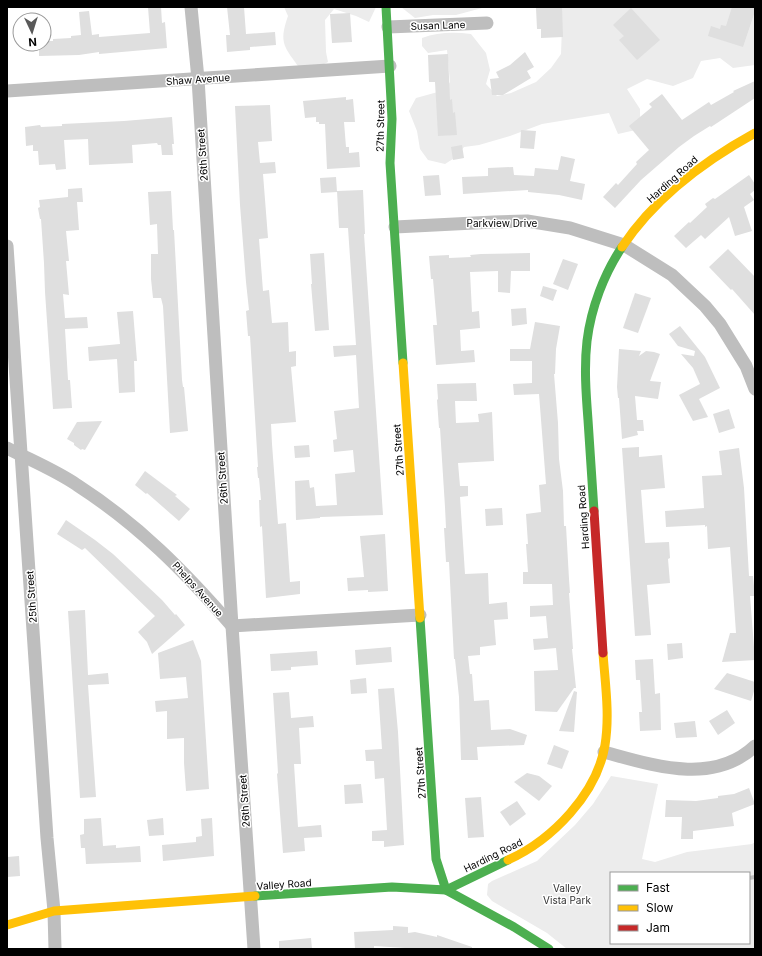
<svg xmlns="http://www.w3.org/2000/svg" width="762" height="956" font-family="Inter,sans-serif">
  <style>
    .green { fill: #ececec; fill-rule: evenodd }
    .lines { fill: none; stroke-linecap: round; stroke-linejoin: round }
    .stream { stroke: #bfbfbf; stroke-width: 4 }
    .building { fill: #dfdfdf }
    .street { stroke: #bebebe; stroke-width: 13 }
    .fast { stroke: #4caf50; stroke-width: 9 }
    .slow { stroke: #ffc107; stroke-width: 9 }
    .jam { stroke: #c62828; stroke-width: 9 }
    .labels { text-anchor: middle; stroke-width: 3; stroke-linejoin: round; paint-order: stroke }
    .street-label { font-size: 10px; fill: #000; stroke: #fff }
    .park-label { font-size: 10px; fill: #333; stroke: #fff }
  </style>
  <rect width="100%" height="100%" fill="#fff"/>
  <g class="green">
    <path d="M 284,7 L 376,7 L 369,22 L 356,16 L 334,9 L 325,20 L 326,52 L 328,62 L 314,69 L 300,69 C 285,47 278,44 288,16 Z"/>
    <polygon points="401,7 483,7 482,8 456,15 433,15 415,18"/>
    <path d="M 548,7 L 755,7 L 755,65 L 733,68 L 720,58 L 701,61 L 693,78 L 673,86 L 647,79 L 627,89 L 640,109 L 640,129 L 618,134 L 609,113 L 542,124 L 510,136 L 479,145 L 464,147 L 456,157 L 445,164 L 428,160 L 420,149 L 417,131 L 409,111 L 416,98 L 445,90 L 450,82 L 447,50 L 428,53 L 422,46 L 422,38 C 438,32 454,32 471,34 L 486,53 L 490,70 L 486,84 L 497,96 L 511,93 L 536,82 L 551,68 L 561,54 L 562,26 Z"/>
    <path d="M 611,776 L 658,784 L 642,859 L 655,862 L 687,852 L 752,844 L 755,842 L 755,949 L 567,949 L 547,933 L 492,901 L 487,895 L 488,884 L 492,881 L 537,861 L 575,825 L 593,804 ZM 611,873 L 749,873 L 749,943 L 611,943 Z"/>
  </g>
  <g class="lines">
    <polyline class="stream" points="749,878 755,877"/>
  </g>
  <g class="building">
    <polygon points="148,7 161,7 162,23 165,22 167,48 99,54 99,52 79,55 39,56 39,44 44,44 44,41 53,41 53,39 71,38 71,36 81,35 79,12 89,11 92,35 99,34 99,37 150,33"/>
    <polygon points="227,7 244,7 246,34 275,32 276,45 250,47 250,50 227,52 226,35 230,35"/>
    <polygon points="540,7 562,7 563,37 541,38 541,29 537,29 536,8"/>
    <polygon points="732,7 755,7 755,11 743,47 708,36 711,26 720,29 721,25 726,26"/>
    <polygon points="631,8 660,40 637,60 619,40 624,36 613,25"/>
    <polygon points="350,13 352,42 332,43 330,14"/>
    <polygon points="525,52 534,67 527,71 531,78 503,95 492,95 490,79 499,78 496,72 510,65"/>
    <polygon points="448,54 450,100 452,99 453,113 455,112 457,135 438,136 435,82 429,82 428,55"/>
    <polygon points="755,81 755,98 711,127 710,126 694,136 679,147 641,180 615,208 603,197 616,183 618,185 637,164 636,162 649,150 629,126 652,107 649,104 662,94 682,120 709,102 711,105 734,92 733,91"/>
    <polygon points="346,97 346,100 353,99 355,122 344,122 346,147 349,147 349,153 359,152 360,167 327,169 325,124 319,124 319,122 316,122 316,117 305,118 303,101"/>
    <polygon points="270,105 272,141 258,142 260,163 275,162 276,173 263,174 268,238 259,239 263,291 269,290 272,323 288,322 289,352 296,351 296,366 291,367 296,422 271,424 272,444 278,524 286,523 290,582 300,581 300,594 266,598 262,526 260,527 259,500 261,500 259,478 258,478 257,467 258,467 250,336 248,336 246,311 249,310 246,282 240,205 235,106"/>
    <polygon points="172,117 174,144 172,144 173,155 162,155 161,145 158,145 157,143 132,145 133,163 89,165 88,139 64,140 66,169 56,170 55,164 39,165 38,151 33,151 33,145 26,146 25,127 40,125 41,127 62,126 62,124 124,121"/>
    <polygon points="521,130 536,131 534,149 520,148"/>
    <polygon points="462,145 464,158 453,160 451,147"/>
    <polygon points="561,156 575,159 570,181 585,184 582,200 559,195 528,192 528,190 463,194 462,177 488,176 488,168 513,167 514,175 534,176 535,168 558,170"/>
    <polygon points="439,175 441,195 425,196 423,176"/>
    <polygon points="749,175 755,184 755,190 750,194 754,200 744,207 752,231 735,236 729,217 705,239 701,235 686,248 674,236 689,222 690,223 707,207 705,204 713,198 715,199"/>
    <polygon points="336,177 337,192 321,193 320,178"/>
    <polygon points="82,188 83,202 77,202 79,230 66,231 69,261 66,261 69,295 63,294 65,318 87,317 88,328 65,329 68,380 70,380 72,408 53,409 45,292 44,263 41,219 40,219 38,208 40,207 39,200 68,197 68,189"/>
    <polygon points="363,190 365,234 364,234 383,515 320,517 320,518 296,520 295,481 309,480 310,488 314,487 316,506 337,505 335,474 355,472 353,450 334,452 333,440 337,439 334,411 359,408 356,355 334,357 333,346 356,345 348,228 339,228 337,191"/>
    <polygon points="171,191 173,230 174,230 182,380 183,387 184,387 188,431 170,433 163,306 161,298 153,298 151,279 151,254 158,254 157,224 150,225 148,192"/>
    <polygon points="728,249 755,277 755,315 732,289 731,290 709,267"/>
    <polygon points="324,253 329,330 315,331 311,284 312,284 310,254"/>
    <polygon points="530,253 530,271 511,271 510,293 498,292 498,271 470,272 472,312 479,311 480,328 460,330 461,351 474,350 475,362 436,365 433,325 437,325 433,279 431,279 429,256 449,255 449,258 471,257 470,255 481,254"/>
    <polygon points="563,259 578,264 568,290 553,284"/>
    <polygon points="543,286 557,290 553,301 540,296"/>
    <polygon points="635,293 651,298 638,333 623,328"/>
    <polygon points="526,308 527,324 512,326 511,309"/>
    <polygon points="133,311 137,361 134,361 135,392 119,393 117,359 89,361 88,347 120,344 117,312"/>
    <polygon points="535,322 560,326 556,349 555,374 554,374 558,423 559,459 563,491 564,526 566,526 569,579 570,593 569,593 573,649 572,649 576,688 574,688 557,712 535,711 534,671 558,670 556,648 534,650 533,639 548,638 546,616 530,617 530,606 553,605 552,584 523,584 523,572 528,572 526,544 528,544 526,514 541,512 539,485 546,484 539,394 514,395 513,384 532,383 532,361 510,361 510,349 530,349"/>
    <polygon points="680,326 705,357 720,388 699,399 708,417 693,421 679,395 700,384 693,368 681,354 694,356 695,351 678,346 669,334"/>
    <polygon points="619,349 641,351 639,356 646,351 654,352 660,354 650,381 661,382 658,399 635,396 637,420 643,420 644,431 637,431 638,435 622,439 619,398 618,398 617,387"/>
    <polygon points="476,383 477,401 455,401 456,423 479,422 478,414 492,412 494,461 458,463 460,486 468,486 468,496 460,497 465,574 488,573 489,604 507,602 508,619 494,620 496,645 480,647 480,655 468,656 470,674 472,674 474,701 489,700 491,730 510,729 527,735 524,745 477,747 478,760 461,760 459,697 455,659 454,659 449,562 446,562 444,528 446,528 445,507 440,428 439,428 437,400 438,399 437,384"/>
    <polygon points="729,409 735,428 719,433 713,414"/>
    <polygon points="102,421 85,450 82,449 81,450 74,445 74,443 67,439 77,422"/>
    <polygon points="309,445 310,457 295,458 294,446"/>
    <polygon points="639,447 639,457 662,455 665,488 641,490 645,543 669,542 670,558 668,559 670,583 647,585 651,635 635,636 622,448"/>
    <polygon points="739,448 744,488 749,576 753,576 755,596 750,596 755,660 722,662 730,633 736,633 730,547 708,549 707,526 705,527 705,525 666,527 665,511 704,508 702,476 722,475 719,451"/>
    <polygon points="145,471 177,495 175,496 190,509 179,521 147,493 146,494 135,485"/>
    <polygon points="502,508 503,525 486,526 485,509"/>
    <polygon points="66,520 95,540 113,554 162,600 175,615 176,614 185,625 152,654 147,642 138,632 155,616 85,548 82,550 57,534"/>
    <polygon points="385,534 388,591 368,592 368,590 348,591 347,578 364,577 360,536"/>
    <polygon points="85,610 88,675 108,673 109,684 88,685 96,797 80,798 68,611"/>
    <polygon points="193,640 201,661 209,789 186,791 184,763 184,738 167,739 167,711 156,712 155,701 188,698 186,677 160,679 158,653"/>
    <polygon points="682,643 683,658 668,660 667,644"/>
    <polygon points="391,647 392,662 356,665 355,650"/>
    <polygon points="317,651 318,665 291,667 291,670 271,671 270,654"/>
    <polygon points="653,659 655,694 660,693 661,730 640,731 639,712 642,712 640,680 636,680 635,660"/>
    <polygon points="727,673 755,682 755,688 751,701 714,689"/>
    <polygon points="366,678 367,693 351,694 350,680"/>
    <polygon points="394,688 398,732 404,845 384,847 384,841 372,841 372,831 387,830 384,778 375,779 374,761 366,761 365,750 382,749 378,689"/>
    <polygon points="574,691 577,692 574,732 559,731"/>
    <polygon points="289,692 291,718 313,716 314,727 299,728 301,764 294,764 298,827 321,825 322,837 304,838 305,851 283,853 277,774 278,773 273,693"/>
    <polygon points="727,710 735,723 718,735 709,721"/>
    <polygon points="695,721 697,737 676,738 674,723"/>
    <polygon points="554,745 569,751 562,769 547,764"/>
    <polygon points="527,773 539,776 552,786 539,801 514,782"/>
    <polygon points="361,784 363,803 345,804 344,785"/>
    <polygon points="749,788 755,804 732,813 734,826 693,831 693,839 681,839 682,817 665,817 666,800 696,801 718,798 718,796 734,794"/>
    <polygon points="481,797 484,837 468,838 465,798"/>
    <polygon points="517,801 526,814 510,826 500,812"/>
    <polygon points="101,818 103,846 116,845 116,848 140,846 141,862 86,864 85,848 81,848 80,835 84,834 84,819"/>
    <polygon points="163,818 164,835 149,836 147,820"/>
    <polygon points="212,818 214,856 163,861 162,845 196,842 196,837 202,836 201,819"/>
    <polygon points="19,856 20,876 7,877 7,857"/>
    <polygon points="393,926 408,927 408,933 415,932 437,937 437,935 472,947 472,949 421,949 374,946 374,949 355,949 354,932 393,930"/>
    <polygon points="311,938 312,949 279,949 279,941"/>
  </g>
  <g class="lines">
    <g class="street">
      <polyline points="191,7 198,79 232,626 254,949"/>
      <polyline points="388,27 487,23"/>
      <polyline points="7,91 390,66"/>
      <polyline points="395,227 494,222 527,221 570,228 624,245 672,275 705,306 720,324 746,366 755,389"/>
      <polyline points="7,246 47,838 54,911 55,949"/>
      <path d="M 7,448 C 30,460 55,470 77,485 C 139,525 184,571 232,626 L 420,615"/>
      <path d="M 604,752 C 652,765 713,786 755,746"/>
    </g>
    <g class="fast">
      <polyline points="386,7 392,119 390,163 403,363"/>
      <path d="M 594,511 C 592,480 590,450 588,420 C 586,394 584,367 587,341 C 591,308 604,274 622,247"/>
      <polyline points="420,618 436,859 446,890 508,860"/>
      <polyline points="255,896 392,887 446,890 514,927 549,949"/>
    </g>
    <g class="slow">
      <path d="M 622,247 C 654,199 704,161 755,133"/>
      <polyline points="403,363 420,618"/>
      <path d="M 508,860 C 552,840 597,794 605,745 C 610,714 605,683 603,653"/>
      <polyline points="7,925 54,911 255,896"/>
    </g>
    <polyline class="jam" points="594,511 603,653"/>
  </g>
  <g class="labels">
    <g class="street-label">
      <text transform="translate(438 25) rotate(-2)" y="4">Susan Lane</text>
      <text transform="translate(198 79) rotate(-4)" y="4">Shaw Avenue</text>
      <text transform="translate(380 126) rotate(-89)" y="4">27th Street</text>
      <text transform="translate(202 155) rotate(-94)" y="4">26th Street</text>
      <text transform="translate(672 179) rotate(-42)" y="4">Harding Road</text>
      <text x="502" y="227">Parkview Drive</text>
      <text transform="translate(398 450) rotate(-94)" y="4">27th Street</text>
      <text transform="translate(222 478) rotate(-94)" y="4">26th Street</text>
      <text transform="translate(583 517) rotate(-94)" y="4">Harding Road</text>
      <text transform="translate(198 589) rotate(48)" y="4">Phelps Avenue</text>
      <text transform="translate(31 597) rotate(-94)" y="4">25th Street</text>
      <text transform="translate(420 773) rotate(-94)" y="4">27th Street</text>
      <text transform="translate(244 801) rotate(-94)" y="4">26th Street</text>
      <text transform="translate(493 855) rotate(-26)" y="4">Harding Road</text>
      <text transform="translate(284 884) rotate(-4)" y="4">Valley Road</text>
    </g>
    <g class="park-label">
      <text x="567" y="892">Valley<tspan x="567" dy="12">Vista Park</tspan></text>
    </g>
  </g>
  <rect width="762" height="956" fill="none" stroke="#000000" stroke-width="16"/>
  <rect x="610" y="872" width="140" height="72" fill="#ffffff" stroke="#999999"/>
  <rect x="618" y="885" width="20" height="6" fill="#4caf50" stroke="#999999"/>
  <text x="646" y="892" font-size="12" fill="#000000">Fast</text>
  <rect x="618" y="905" width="20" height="6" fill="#ffc107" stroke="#999999"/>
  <text x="646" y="912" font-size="12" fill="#000000">Slow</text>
  <rect x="618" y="925" width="20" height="6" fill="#c62828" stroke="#999999"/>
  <text x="646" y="932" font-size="12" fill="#000000">Jam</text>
  <g transform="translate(32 32) rotate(176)"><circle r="19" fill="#ffffff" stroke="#999999"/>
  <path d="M0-3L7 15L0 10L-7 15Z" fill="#595959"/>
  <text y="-6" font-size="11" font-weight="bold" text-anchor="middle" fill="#000000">N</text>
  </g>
</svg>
